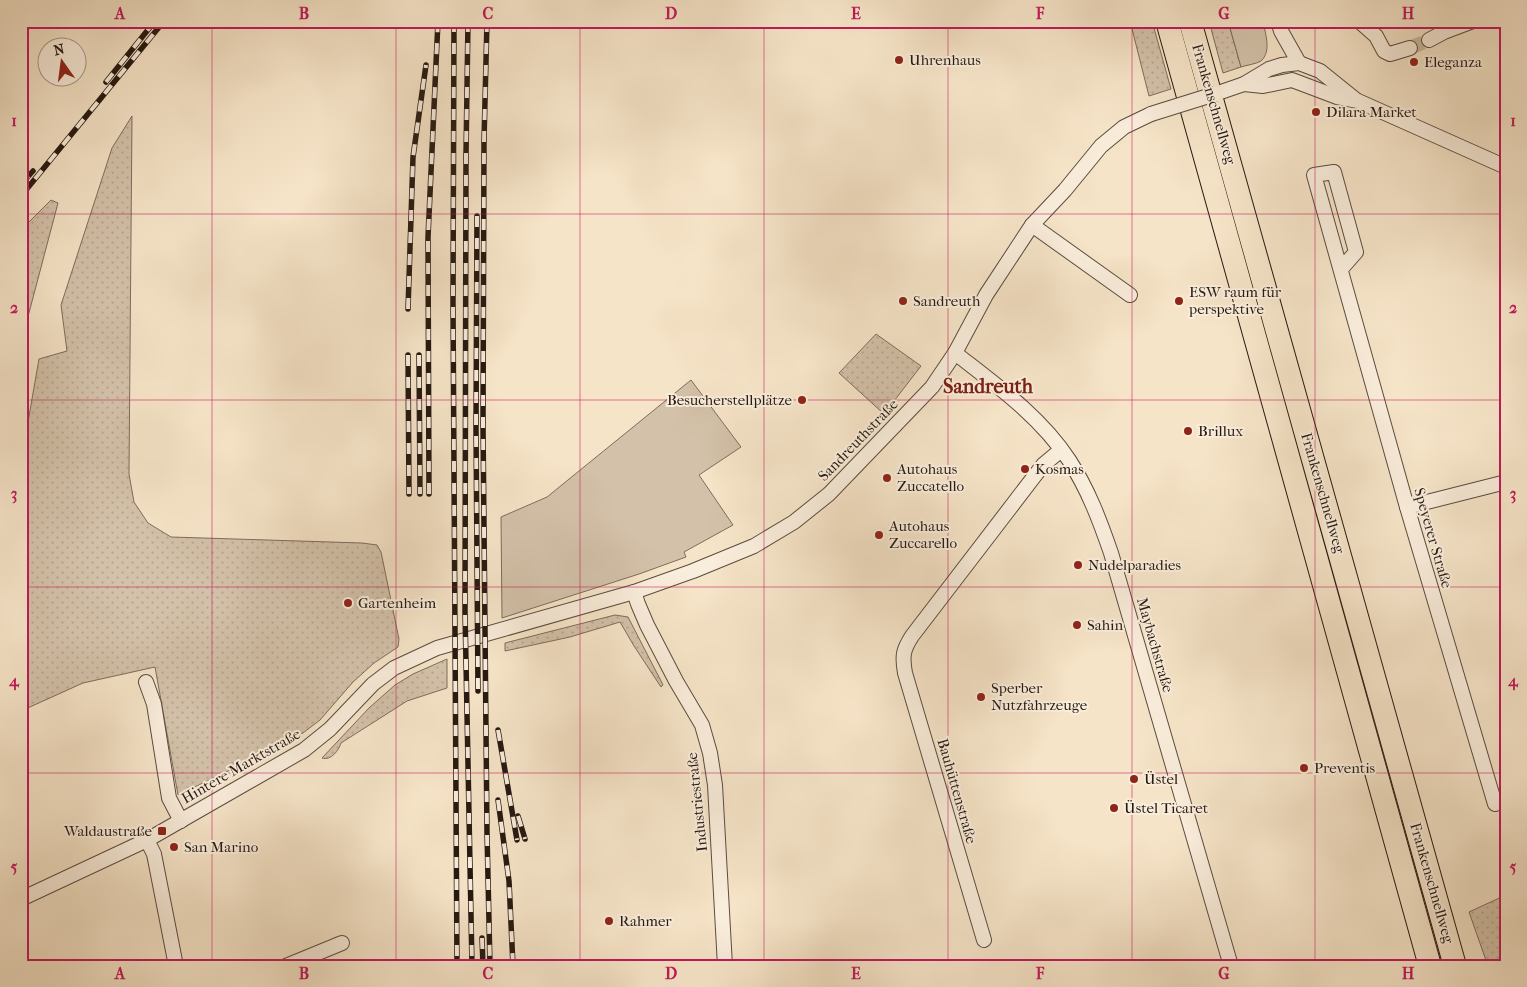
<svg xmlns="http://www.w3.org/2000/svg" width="1527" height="987" font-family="'IM FELL French Canon',serif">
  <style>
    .grass { fill: url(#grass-dots); stroke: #7c6d5d }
    .park { fill: #d3c1a9; stroke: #7c6d5d }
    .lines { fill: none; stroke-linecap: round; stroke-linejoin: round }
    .minor-tunnel { stroke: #ccbba3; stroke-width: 14; stroke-dasharray: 14 7; stroke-linecap: butt }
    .minor-casing { stroke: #5a4c3f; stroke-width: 16 }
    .trunk-casing { stroke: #261911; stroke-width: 24 }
    .minor { stroke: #f9eddb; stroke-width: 14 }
    .trunk { stroke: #f6e4c8; stroke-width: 22 }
    .rail-casing { stroke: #261911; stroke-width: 5.5 }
    .rail { stroke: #f9eddb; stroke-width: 4; stroke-dasharray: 11; stroke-linecap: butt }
    .minor-bridge-casing { stroke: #5a4c3f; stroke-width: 16; stroke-linecap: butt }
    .minor-bridge { stroke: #f9eddb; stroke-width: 14 }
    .grid { fill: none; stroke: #c2185b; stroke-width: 1; stroke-opacity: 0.55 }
    .poi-dot { fill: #8f2418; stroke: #f9eddb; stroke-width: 2 }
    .labels { text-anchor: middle; stroke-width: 4; stroke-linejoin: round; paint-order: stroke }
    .poi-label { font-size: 15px; fill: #261911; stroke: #f9eddb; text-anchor: start }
    .street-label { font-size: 15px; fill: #261911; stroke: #f9eddb }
    .district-label { font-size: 20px; font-weight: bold; fill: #7a1f14; stroke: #f9eddb }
    .neatline { fill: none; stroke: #c2185b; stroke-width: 2 }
    .grid-label { font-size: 16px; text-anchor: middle; font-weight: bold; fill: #c2185b }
  </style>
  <defs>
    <pattern id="grass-dots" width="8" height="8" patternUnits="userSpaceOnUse" patternTransform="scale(1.25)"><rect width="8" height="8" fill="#d3c1a9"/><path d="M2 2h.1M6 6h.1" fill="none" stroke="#b5a590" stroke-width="1.8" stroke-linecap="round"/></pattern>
  </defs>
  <rect width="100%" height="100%" fill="#f6e4c8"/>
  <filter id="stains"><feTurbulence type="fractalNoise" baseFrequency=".004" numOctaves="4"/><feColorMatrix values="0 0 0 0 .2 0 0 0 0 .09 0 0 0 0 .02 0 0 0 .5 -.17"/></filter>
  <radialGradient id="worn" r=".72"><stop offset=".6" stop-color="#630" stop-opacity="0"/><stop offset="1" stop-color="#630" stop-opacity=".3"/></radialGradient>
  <g class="grass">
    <polygon points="1130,21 1152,21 1171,89 1149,96"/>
    <polygon points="1209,21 1228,21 1241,67 1223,73"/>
    <polygon points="132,116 129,474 134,502 148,523 171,537 362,543 377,545 381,552 399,639 398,647 374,663 353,682 320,720 295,739 178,795 155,667 83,683 21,711 21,462 39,359 67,351 61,305 112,148"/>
    <polygon points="51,200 58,203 21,343 21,230"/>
    <polygon points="876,334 921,366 884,414 839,373"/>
    <polygon points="615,615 628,617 661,681 663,685 661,687 634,646 620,622 570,637 505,651 505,643"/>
    <path d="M 447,659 L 447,688 L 407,701 L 341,743 C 339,750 331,761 322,758 L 369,708 L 395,685 L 413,674 Z"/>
    <polygon points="1417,857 1447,966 1438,966 1408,859"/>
    <polygon points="1506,895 1506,966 1488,966 1469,912"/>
  </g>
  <g class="park">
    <path d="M 1228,21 L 1263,21 C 1265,33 1272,51 1261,61 C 1256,64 1247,65 1241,67 Z"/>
    <polygon points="691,380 741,447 699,475 733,525 684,552 686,557 639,574 502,618 501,517 547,497"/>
  </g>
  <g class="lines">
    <polyline class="minor-tunnel" points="1410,48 1429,40"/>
    <defs>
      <g id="minor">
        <polyline points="1278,21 1281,31 1299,63"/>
        <polyline points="1359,21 1376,36 1384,51 1390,54 1410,48"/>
        <polyline points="1429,40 1444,32 1473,21"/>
        <polyline points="1244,84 1263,86 1292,80 1337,97 1358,101 1506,167"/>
        <polyline points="1215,94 1244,84 1269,69 1282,65 1299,63 1320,71 1356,100"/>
        <polyline points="1032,225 1130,295"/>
        <polyline points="1341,269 1356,252 1334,172 1314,175 1407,507 1495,804 1506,801"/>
        <path d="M 955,353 C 996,385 1040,416 1069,460 C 1088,489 1100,521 1111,553 L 1231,966"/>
        <polyline points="1407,507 1506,482"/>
        <polyline points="634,592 638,604 647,625 676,681 702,725 710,753 715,785 725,966"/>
        <polyline points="146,682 154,704 169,798 181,821"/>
        <polyline points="147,840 154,854 176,966"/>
        <polyline points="21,899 147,840 304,750 330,729 373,684 394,668 437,648 634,592 693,571 754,546 794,522 829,494 932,387 955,353 986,295 1032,225 1065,190 1101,146 1124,127 1151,114"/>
        <path d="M 984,940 L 905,673 C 902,656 903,650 912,636 L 1043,465 L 1061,450"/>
        <polyline points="286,966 342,943"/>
      </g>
      <g id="trunk">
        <polyline points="1167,21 1430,966"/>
        <polyline points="1190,21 1455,966"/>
      </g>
    </defs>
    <use href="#minor" class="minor-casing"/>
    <use href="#trunk" class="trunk-casing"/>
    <use href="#minor" class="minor"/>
    <use href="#trunk" class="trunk"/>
    <defs>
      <g id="rail">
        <polyline points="454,21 453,303 457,966"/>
        <polyline points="468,21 466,155 465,612 472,966"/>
        <polyline points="487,21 484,141 483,425 487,833 490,966"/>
        <polyline points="106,82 155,21"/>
        <polyline points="21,184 33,171"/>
        <polyline points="21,196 164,21"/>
        <polyline points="477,216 476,428 478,691"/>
        <polyline points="408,309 413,157 426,65"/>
        <polyline points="408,355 409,494"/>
        <polyline points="419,355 420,494"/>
        <polyline points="429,494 428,237 438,21"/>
        <polyline points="498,730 517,840"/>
        <polyline points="498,800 509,881 513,966"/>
        <polyline points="518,816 525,839"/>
        <polyline points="482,938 483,966"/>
      </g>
    </defs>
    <use href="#rail" class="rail-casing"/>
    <use href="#rail" class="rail"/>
    <defs>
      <polyline id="minor-bridge" points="1151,114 1215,94"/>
    </defs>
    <use href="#minor-bridge" class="minor-bridge-casing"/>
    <use href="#minor-bridge" class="minor-bridge"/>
  </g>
  <path class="grid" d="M 212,21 L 212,966M 396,21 L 396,966M 580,21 L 580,966M 764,21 L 764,966M 948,21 L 948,966M 1132,21 L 1132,966M 1315,21 L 1315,966M 21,214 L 1506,214M 21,400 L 1506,400M 21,587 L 1506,587M 21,773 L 1506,773"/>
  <g class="poi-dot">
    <circle cx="899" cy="60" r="5"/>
    <circle cx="1414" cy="62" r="5"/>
    <circle cx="1316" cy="112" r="5"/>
    <circle cx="903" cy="301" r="5"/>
    <circle cx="1179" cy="301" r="5"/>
    <circle cx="802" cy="400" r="5"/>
    <circle cx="1188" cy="431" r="5"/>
    <circle cx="1025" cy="469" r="5"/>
    <circle cx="887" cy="478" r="5"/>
    <circle cx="879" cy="535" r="5"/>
    <circle cx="1078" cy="565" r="5"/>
    <circle cx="348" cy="603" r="5"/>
    <circle cx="1077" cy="625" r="5"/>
    <circle cx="981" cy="697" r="5"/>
    <circle cx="1304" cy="768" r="5"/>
    <circle cx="1134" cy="779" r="5"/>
    <circle cx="1114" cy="808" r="5"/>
    <rect x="157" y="826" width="10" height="10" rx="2.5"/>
    <circle cx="174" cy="847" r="5"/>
    <circle cx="609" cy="921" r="5"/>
  </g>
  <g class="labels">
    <g class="poi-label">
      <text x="909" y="65">Uhrenhaus</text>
      <text x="1424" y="67">Eleganza</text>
      <text x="1326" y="117">Dilara Market</text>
      <text x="1189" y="297">ESW raum für<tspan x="1189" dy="17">perspektive</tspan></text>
      <text x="913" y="306">Sandreuth</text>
      <text x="792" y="405" text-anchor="end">Besucherstellplätze</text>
      <text x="1198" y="436">Brillux</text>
      <text x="897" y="474">Autohaus<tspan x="897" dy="17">Zuccatello</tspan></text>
      <text x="1035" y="474">Kosmas</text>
      <text x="889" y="531">Autohaus<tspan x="889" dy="17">Zuccarello</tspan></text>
      <text x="1088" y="570">Nudelparadies</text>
      <text x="358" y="608">Gartenheim</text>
      <text x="1087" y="630">Sahin</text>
      <text x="991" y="693">Sperber<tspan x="991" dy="17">Nutzfahrzeuge</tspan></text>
      <text x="1314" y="773">Preventis</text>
      <text x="1144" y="784">Üstel</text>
      <text x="1124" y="813">Üstel Ticaret</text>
      <text x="152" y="836" text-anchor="end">Waldaustraße</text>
      <text x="184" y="852">San Marino</text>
      <text x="619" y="926">Rahmer</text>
    </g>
    <g class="street-label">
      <text transform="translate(1214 104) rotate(74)" y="5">Frankenschnellweg</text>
      <text transform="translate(858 440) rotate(-46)" y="5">Sandreuthstraße</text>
      <text transform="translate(1323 493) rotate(74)" y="5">Frankenschnellweg</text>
      <text transform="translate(1433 538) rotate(74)" y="5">Speyerer Straße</text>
      <text transform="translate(1155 645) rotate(74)" y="5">Maybachstraße</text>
      <text transform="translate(241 766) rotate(-30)" y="5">Hintere Marktstraße</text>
      <text transform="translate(957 791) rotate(74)" y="5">Bauhüttenstraße</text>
      <text transform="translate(697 802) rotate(-96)" y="5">Industriestraße</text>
      <text transform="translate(1432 883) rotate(74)" y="5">Frankenschnellweg</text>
    </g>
    <g class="district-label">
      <text x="988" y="393">Sandreuth</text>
    </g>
  </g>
  <rect width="1527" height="987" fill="none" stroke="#f6e4c8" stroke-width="55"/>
  <g transform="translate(62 62) rotate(346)"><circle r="24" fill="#f9eddb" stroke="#a5988a"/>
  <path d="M0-4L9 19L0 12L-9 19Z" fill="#8f2418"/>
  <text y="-8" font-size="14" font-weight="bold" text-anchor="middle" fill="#261911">N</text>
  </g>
  <rect x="28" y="28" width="1472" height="932" class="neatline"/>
  <g class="grid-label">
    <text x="120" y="19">A</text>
    <text x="304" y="19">B</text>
    <text x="488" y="19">C</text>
    <text x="671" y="19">D</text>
    <text x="856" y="19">E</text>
    <text x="1040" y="19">F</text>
    <text x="1224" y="19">G</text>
    <text x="1408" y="19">H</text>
    <text x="14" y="126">1</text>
    <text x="1513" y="126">1</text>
    <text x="14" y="313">2</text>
    <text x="1513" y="313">2</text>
    <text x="14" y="499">3</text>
    <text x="1513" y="499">3</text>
    <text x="14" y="686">4</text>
    <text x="1513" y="686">4</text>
    <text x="14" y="872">5</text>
    <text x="1513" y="872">5</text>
    <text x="120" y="979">A</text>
    <text x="304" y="979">B</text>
    <text x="488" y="979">C</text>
    <text x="671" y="979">D</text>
    <text x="856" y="979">E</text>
    <text x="1040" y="979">F</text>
    <text x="1224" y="979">G</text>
    <text x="1408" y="979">H</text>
  </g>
  <rect width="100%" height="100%" filter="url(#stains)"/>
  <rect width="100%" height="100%" fill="url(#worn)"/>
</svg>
